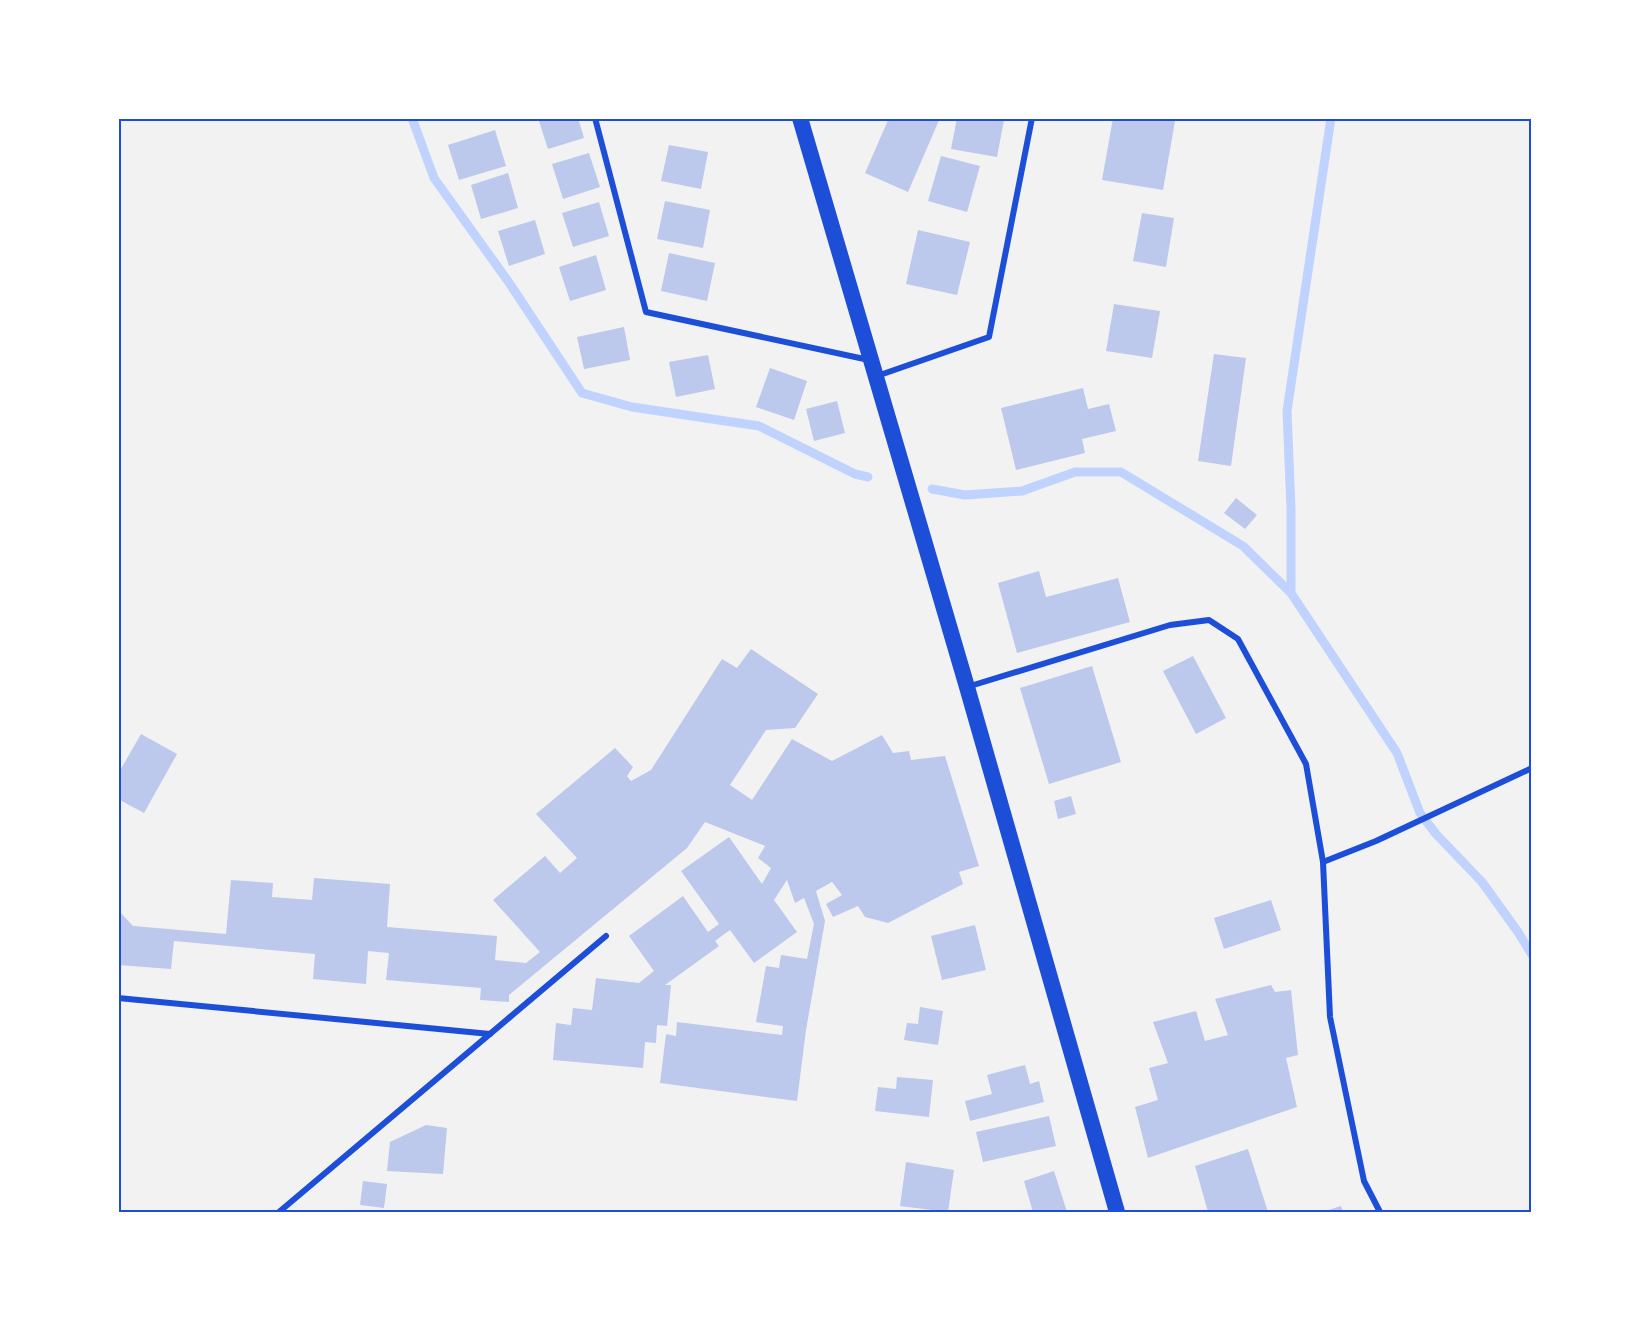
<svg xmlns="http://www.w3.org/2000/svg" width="1650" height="1331" font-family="Manrope,sans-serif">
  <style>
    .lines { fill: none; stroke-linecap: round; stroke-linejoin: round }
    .stream { stroke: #bfd3fe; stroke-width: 9 }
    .building { fill: #bdc9ec }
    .minor { stroke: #1d4ed8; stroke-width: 6 }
    .trunk { stroke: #1d4ed8; stroke-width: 16 }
    .neatline { fill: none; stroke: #1d4ed8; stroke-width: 2 }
  </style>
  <rect width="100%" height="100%" fill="#f2f2f2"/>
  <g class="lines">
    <g class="stream">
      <polyline points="412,118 434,178 510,284 582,393 632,407 759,426 855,474 868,477"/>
      <polyline points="932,489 965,495 1022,491 1075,472 1121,472 1243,546 1291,593 1397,753 1420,813 1436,834 1482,882 1518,932 1532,955"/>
      <polyline points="1291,593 1291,509 1287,411 1331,118"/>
    </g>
  </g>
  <g class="building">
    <polygon points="538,118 578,118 584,138 548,149"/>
    <polygon points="889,118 940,118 908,192 865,173"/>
    <polygon points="957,118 1004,120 997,157 951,149"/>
    <polygon points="1113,118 1162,118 1175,121 1163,190 1102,180"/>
    <polygon points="495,130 506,166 459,180 448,145"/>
    <polygon points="669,145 708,152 701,189 661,181"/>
    <polygon points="589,153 600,187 563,199 552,164"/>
    <polygon points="941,156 980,166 967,212 928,201"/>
    <polygon points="508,173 518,208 481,219 471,185"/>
    <polygon points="665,201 710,210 703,248 657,239"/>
    <polygon points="599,202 609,236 573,247 562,213"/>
    <polygon points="1142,213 1174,218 1166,267 1133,261"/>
    <polygon points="535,220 545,254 509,266 498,231"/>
    <polygon points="918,230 970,242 957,295 906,284"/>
    <polygon points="669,253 715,263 707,301 661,291"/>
    <polygon points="596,255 606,290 570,301 559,267"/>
    <polygon points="1114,304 1160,311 1152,358 1106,351"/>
    <polygon points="624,327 630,360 584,369 577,337"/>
    <polygon points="1214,354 1246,358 1231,466 1198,461"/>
    <polygon points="708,355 715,389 676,397 669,362"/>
    <polygon points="770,368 807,381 794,420 756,407"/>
    <polygon points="1083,388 1088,409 1109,404 1116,431 1082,439 1085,453 1016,470 1001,408"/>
    <polygon points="837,401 845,433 814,441 806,409"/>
    <polygon points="1236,498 1257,515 1245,529 1224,513"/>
    <polygon points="1039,571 1046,597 1118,578 1130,622 1017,653 998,583"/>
    <polygon points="751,649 818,694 795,728 766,730 730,785 752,800 792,739 832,761 882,735 893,753 909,751 911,760 945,756 979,866 959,872 963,884 888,923 865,917 858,906 833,917 826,904 842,895 832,882 816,891 825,921 806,1030 797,1101 660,1083 666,1034 676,1036 677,1022 782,1035 783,1026 756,1022 766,966 779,968 781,955 807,959 814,924 804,898 795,903 787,880 774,900 797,932 754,963 730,930 715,941 719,946 665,985 671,985 667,1026 657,1025 656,1043 645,1042 643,1068 553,1060 556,1023 571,1025 573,1008 592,1010 596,978 639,983 654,971 629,936 683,896 708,932 719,924 681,871 729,837 762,884 771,868 758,858 765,846 705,822 687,848 509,995 509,1002 480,1000 481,988 386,980 389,953 368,951 366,984 313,979 315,954 174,941 171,969 118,965 118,910 133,926 226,934 231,880 273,883 272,897 312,900 314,878 390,884 387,927 497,936 495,960 526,963 540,952 493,900 545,856 560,873 577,858 536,814 615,748 633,767 627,776 631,781 651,770 722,659 737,668"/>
    <polygon points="1193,656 1226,718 1196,734 1163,671"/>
    <polygon points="1092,666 1121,762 1049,784 1020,688"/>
    <polygon points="141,734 177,754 144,813 118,799 118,774"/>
    <polygon points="1071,796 1076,814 1058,819 1054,801"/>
    <polygon points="1271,900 1281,930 1224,949 1214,918"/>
    <polygon points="975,925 986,970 942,980 931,936"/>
    <polygon points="1271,985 1275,992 1291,990 1298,1055 1286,1058 1297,1107 1148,1158 1135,1107 1158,1100 1149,1068 1168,1063 1153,1022 1196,1011 1205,1041 1228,1035 1215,999"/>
    <polygon points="920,1007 943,1011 938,1045 904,1040 907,1023 918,1024"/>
    <polygon points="1025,1065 1030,1084 1039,1081 1044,1102 970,1121 965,1101 992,1094 987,1075"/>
    <polygon points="897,1077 933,1080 929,1117 875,1111 878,1087 896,1089"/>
    <polygon points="1049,1116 1056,1146 983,1162 976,1132"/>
    <polygon points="426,1125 447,1128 443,1174 387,1171 390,1142"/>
    <polygon points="1248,1149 1268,1212 1208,1212 1195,1166"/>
    <polygon points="906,1162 954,1170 948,1212 900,1206"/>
    <polygon points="1054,1171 1067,1212 1033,1212 1024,1181"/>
    <polygon points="363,1181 387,1184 384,1208 360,1205"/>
    <polygon points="1341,1206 1343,1212 1322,1212"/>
  </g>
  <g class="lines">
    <g class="minor">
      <polyline points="595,118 646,312 869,360"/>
      <polyline points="877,376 989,337 1032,118"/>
      <polyline points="967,687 1170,625 1209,620 1238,639 1306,764 1323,862 1330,1017 1364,1181 1380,1212"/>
      <polyline points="1323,862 1376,841 1532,768"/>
      <polyline points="118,998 490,1034"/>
      <polyline points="279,1212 606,936"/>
    </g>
    <polyline class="trunk" points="800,118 967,687 1117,1212"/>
  </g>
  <rect width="1650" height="1331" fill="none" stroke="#ffffff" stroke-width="240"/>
  <rect x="120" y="120" width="1410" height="1091" class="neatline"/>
</svg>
